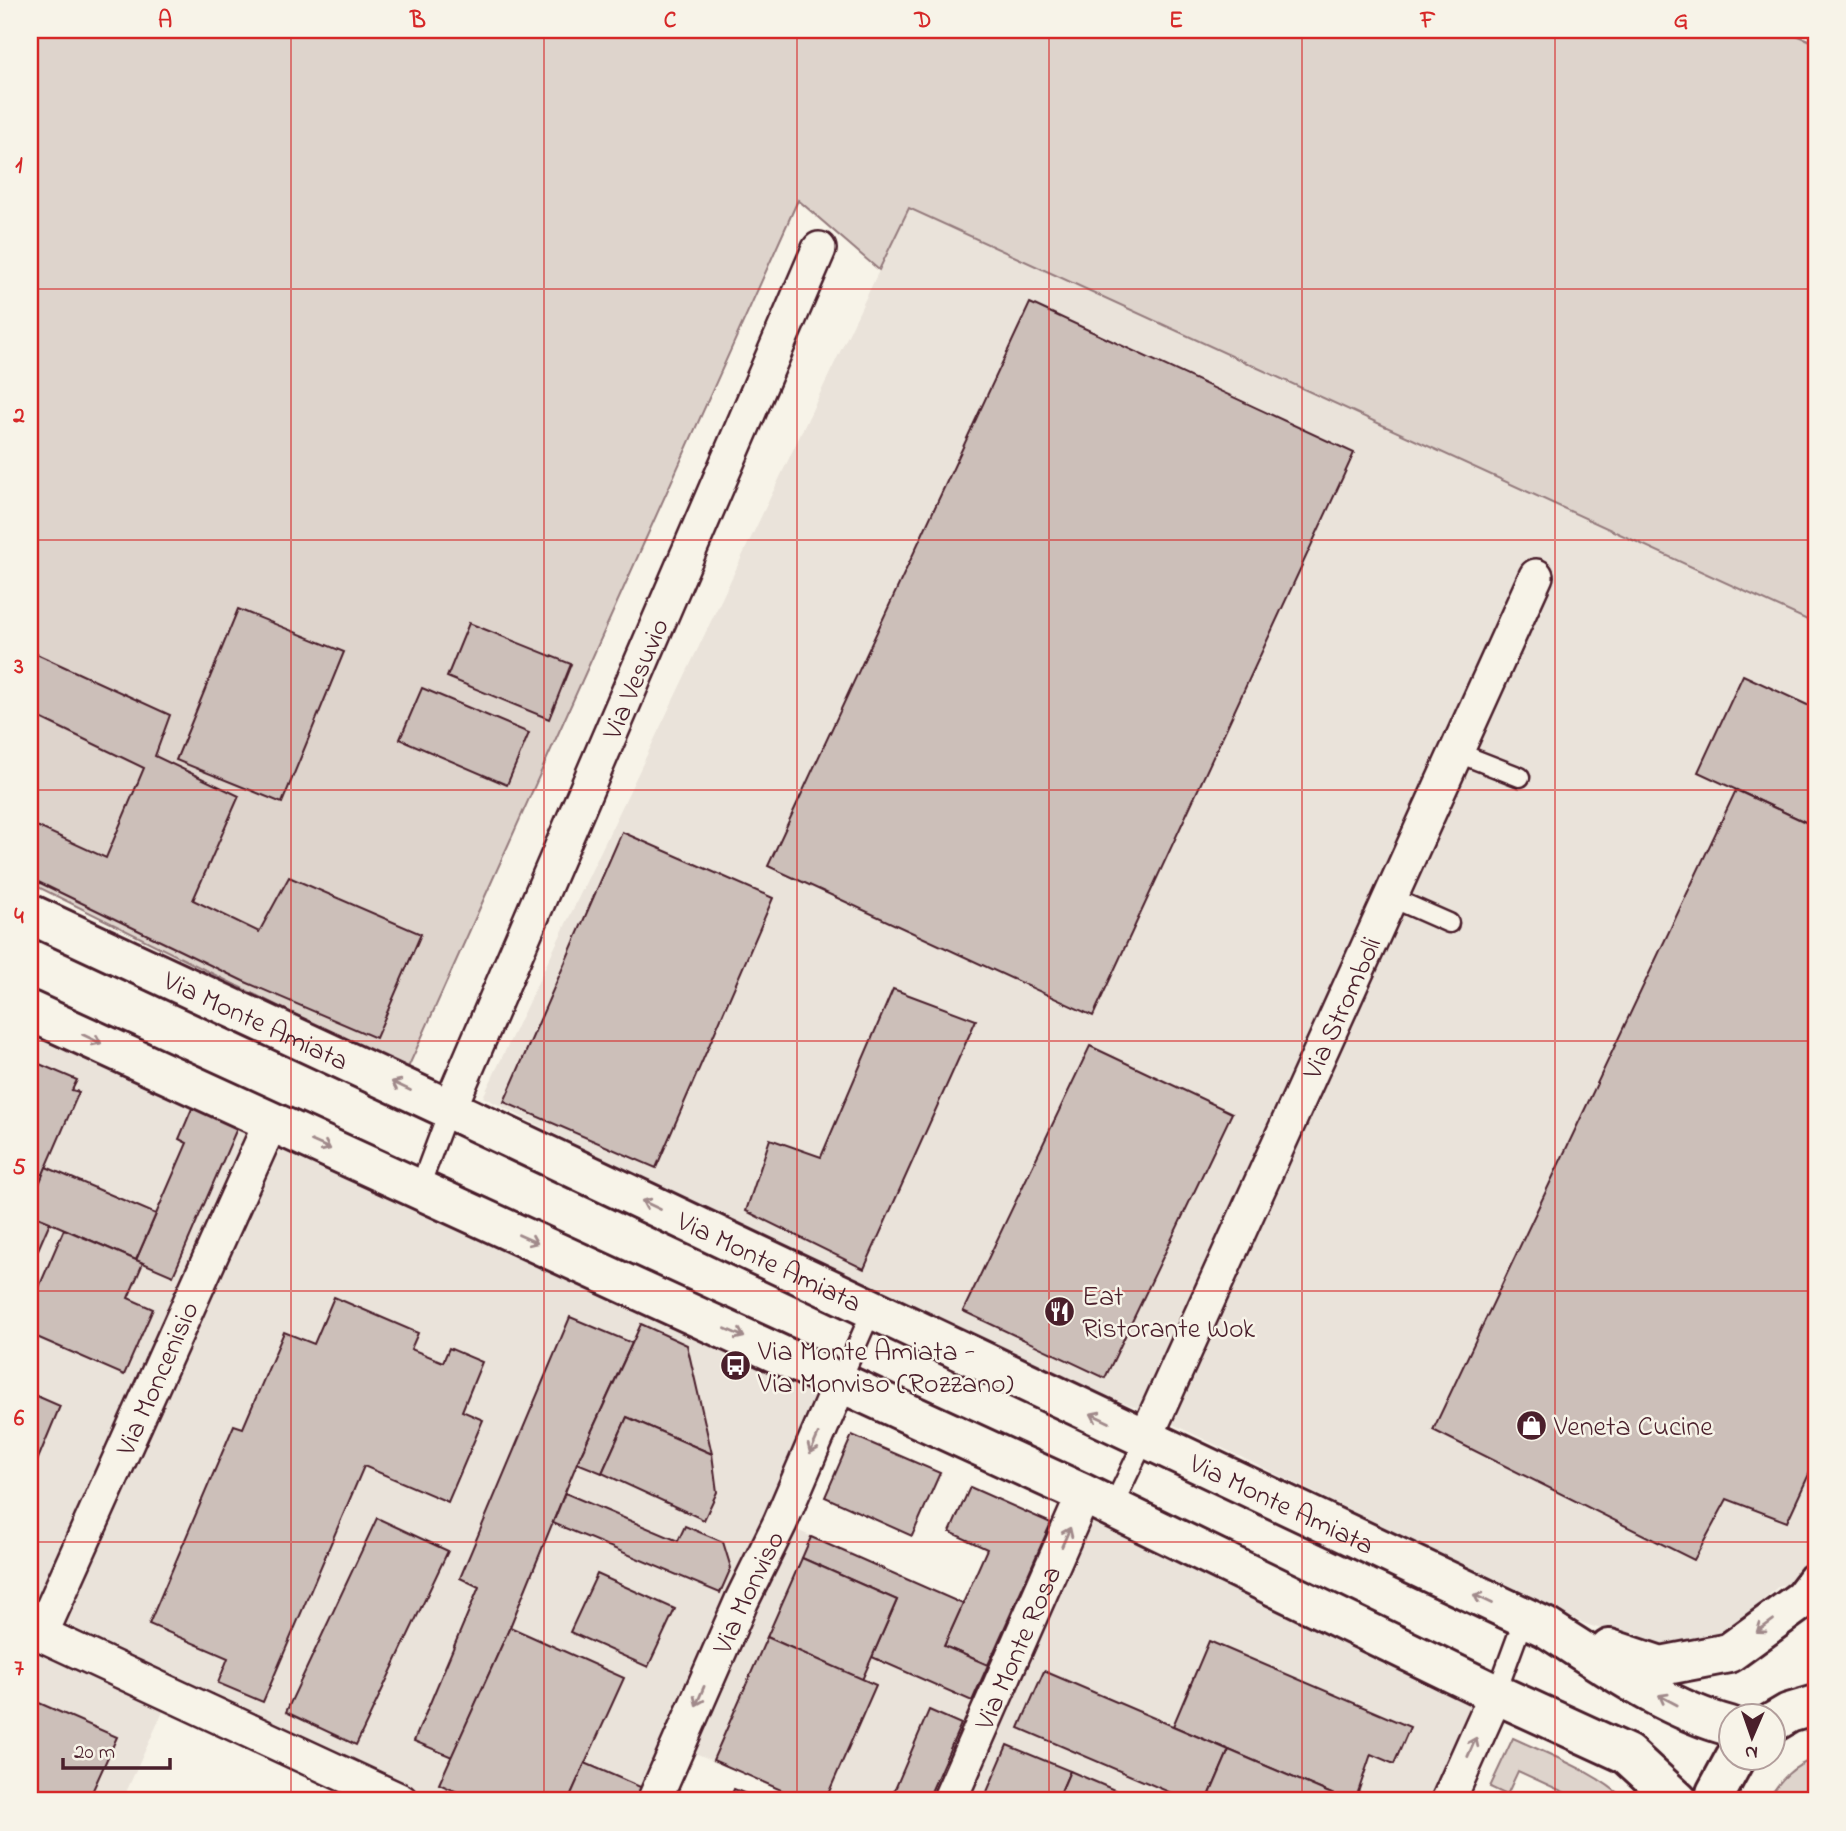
<svg xmlns="http://www.w3.org/2000/svg" width="1846" height="1831" font-family="'Indie Flower',sans-serif">
  <style>
    .built { fill: #eae3da }
    .green { fill: #ded4cc; stroke: #947a7c; stroke-width: 2 }
    .building { fill: #ccbfb9; stroke: #4a1f2b; stroke-width: 2 }
    .lines { fill: none; stroke-linecap: round; stroke-linejoin: round }
    .service-casing { stroke: #4a1f2b; stroke-width: 23 }
    .minor-casing { stroke: #4a1f2b; stroke-width: 38 }
    .secondary-casing { stroke: #4a1f2b; stroke-width: 44 }
    .primary-casing { stroke: #4a1f2b; stroke-width: 44 }
    .service { stroke: #f7f3e8; stroke-width: 18 }
    .minor { stroke: #f7f3e8; stroke-width: 33 }
    .secondary { stroke: #f7f3e8; stroke-width: 38 }
    .primary { stroke: #f7f3e8; stroke-width: 38 }
    .oneway { stroke: #a0898a }
    .grid { fill: none; stroke: #d62828; stroke-width: 2; stroke-opacity: 0.55 }
    .labels { text-anchor: middle; stroke-width: 5; stroke-linejoin: round; paint-order: stroke }
    .street-label { font-size: 28px; fill: #4a1f2b; stroke: #f7f3e8 }
    .poi-label { font-size: 28px; fill: #4a1f2b; stroke: #f7f3e8; text-anchor: start }
    .neatline { fill: none; stroke: #d62828; stroke-width: 2.5 }
    .grid-label { font-size: 23px; text-anchor: middle; font-weight: bold; fill: #d62828 }
  </style>
  <rect width="100%" height="100%" fill="#f7f3e8"/>
  <filter id="ink" filterUnits="userSpaceOnUse"><feTurbulence type="fractalNoise" baseFrequency=".0143" numOctaves="2"/><feDisplacementMap in="SourceGraphic" scale="14" xChannelSelector="R" yChannelSelector="G"/><feConvolveMatrix kernelMatrix="1 2 1 2 8 2 1 2 1" color-interpolation-filters="sRGB"/></filter>
  <g filter="url(#ink)">
    <g class="built">
      <polygon points="909,208 1816,624 1816,1550 1792,1585 1780,1585 1728,1631 1700,1643 1672,1647 1643,1643 1583,1623 1156,1416 879,1299 483,1097"/>
      <polygon points="30,1011 841,1381 781,1523 963,1604 945,1646 1006,1673 1084,1494 1496,1694 1448,1801 806,1801 679,1746 654,1801 401,1801 171,1694 122,1801 30,1801"/>
    </g>
    <g class="green">
      <polygon points="30,30 1784,30 1816,43 1816,624 909,208 879,270 798,200 407,1070 30,883"/>
      <path d="M 1513,1738 C 1552,1756 1595,1771 1627,1801 L 1583,1801 L 1518,1771 L 1507,1795 L 1490,1787 Z"/>
      <path d="M 1816,1758 L 1816,1801 L 1767,1801 C 1780,1780 1792,1766 1816,1758 Z"/>
    </g>
    <g class="building">
      <polygon points="1030,303 1354,453 1093,1016 768,866"/>
      <polygon points="238,609 344,652 282,803 176,760"/>
      <polygon points="469,623 571,664 549,719 447,677"/>
      <polygon points="30,651 170,715 155,756 239,796 193,900 259,932 289,877 421,934 376,1038 243,981 30,878 30,823 106,858 144,768 30,713"/>
      <polygon points="1743,675 1816,709 1816,827 1698,772"/>
      <polygon points="422,688 529,733 507,785 400,739"/>
      <polygon points="1736,790 1816,827 1816,1459 1787,1522 1727,1499 1694,1560 1433,1430"/>
      <polygon points="622,832 773,898 656,1168 504,1102"/>
      <polygon points="893,989 976,1020 864,1269 746,1211 770,1139 821,1157"/>
      <polygon points="1090,1046 1232,1113 1105,1378 963,1311"/>
      <polygon points="30,1060 77,1080 72,1090 79,1092 43,1175 30,1169"/>
      <polygon points="193,1106 238,1126 173,1276 136,1260 187,1143 179,1139"/>
      <polygon points="46,1167 156,1214 136,1260 30,1214 30,1206"/>
      <polygon points="30,1214 50,1222 30,1268"/>
      <polygon points="64,1229 143,1263 128,1298 153,1309 124,1375 30,1334 30,1308"/>
      <polygon points="334,1297 418,1333 411,1349 443,1362 449,1348 482,1362 462,1411 483,1420 448,1502 364,1466 263,1702 218,1683 228,1658 149,1624 234,1425 243,1428 284,1332 314,1344"/>
      <polygon points="570,1317 632,1343 577,1463 510,1627 452,1757 414,1741 479,1587 460,1578"/>
      <polygon points="641,1324 687,1345 712,1454 627,1417 602,1473 577,1463"/>
      <polygon points="30,1393 60,1406 30,1478"/>
      <polygon points="627,1417 712,1454 717,1492 704,1520 602,1473"/>
      <polygon points="852,1435 940,1473 912,1536 825,1497"/>
      <polygon points="970,1487 1051,1523 988,1665 944,1646 987,1549 950,1532"/>
      <polygon points="565,1493 678,1541 685,1526 723,1542 731,1568 720,1593 553,1523"/>
      <polygon points="377,1518 448,1551 356,1745 286,1712"/>
      <polygon points="811,1537 963,1604 944,1646 988,1665 972,1701 872,1657 897,1600 802,1558"/>
      <polygon points="802,1558 897,1600 862,1680 767,1637"/>
      <polygon points="597,1574 675,1609 648,1667 570,1632"/>
      <polygon points="510,1627 624,1678 568,1801 478,1801 439,1784"/>
      <polygon points="767,1637 876,1685 825,1801 806,1801 713,1760"/>
      <polygon points="1209,1641 1410,1727 1394,1764 1371,1754 1355,1801 1348,1801 1173,1726"/>
      <polygon points="1044,1671 1229,1750 1207,1801 1190,1801 1019,1728"/>
      <polygon points="30,1699 117,1737 88,1801 30,1801"/>
      <polygon points="929,1710 961,1724 927,1801 890,1801"/>
      <polygon points="1007,1745 1070,1771 1057,1801 983,1801"/>
      <polygon points="1229,1750 1348,1801 1207,1801"/>
      <polygon points="585,1763 645,1789 640,1801 568,1801"/>
      <polygon points="1070,1771 1140,1801 1057,1801"/>
      <polygon points="734,1789 763,1801 729,1801"/>
    </g>
    <g class="lines">
      <defs>
        <g id="service">
          <polyline points="1456,752 1520,777"/>
          <polyline points="1390,897 1449,923"/>
          <polyline points="419,1189 449,1109"/>
          <polyline points="841,1381 872,1310"/>
          <polyline points="1112,1508 1145,1439"/>
          <polyline points="1496,1694 1524,1618"/>
        </g>
        <g id="minor">
          <path id="s1" d="M 449,1109 L 819,249"/>
          <polyline points="271,1122 41,1634 401,1801"/>
          <path id="s2" d="M 1145,1439 L 1536,576"/>
          <path id="s3" d="M 654,1801 L 742,1600 L 780,1523 L 841,1381"/>
          <path id="s4" d="M 949,1801 L 1084,1494"/>
          <polyline points="1448,1801 1496,1694"/>
        </g>
        <g id="secondary">
          <path id="s5" d="M 30,914 L 449,1109 L 1545,1627 C 1602,1663 1665,1709 1730,1726"/>
          <polyline points="30,1011 1084,1494 1496,1694 1627,1754 1678,1801"/>
          <polyline points="1610,1649 1661,1666 1729,1653 1803,1599 1816,1582"/>
        </g>
        <g id="primary">
          <polyline points="1772,1723 1789,1713 1816,1705"/>
          <polyline points="1715,1801 1716,1793 1735,1758"/>
        </g>
      </defs>
      <use href="#service" class="service-casing"/>
      <use href="#minor" class="minor-casing"/>
      <use href="#secondary" class="secondary-casing"/>
      <use href="#primary" class="primary-casing"/>
      <use href="#service" class="service"/>
      <use href="#minor" class="minor"/>
      <use href="#secondary" class="secondary"/>
      <use href="#primary" class="primary"/>
    </g>
    <defs><path id="oneway-shaft" d="M-6 0H5M1.5-3L5.5 0L1.5 3" fill="none" stroke-width="1.6" stroke-linecap="round" stroke-linejoin="round" transform="scale(1.75)"/></defs>
    <g class="oneway">
      <use href="#oneway-shaft" transform="translate(92 1039) rotate(25)"/>
      <use href="#oneway-shaft" transform="translate(401 1086) rotate(-155)"/>
      <use href="#oneway-shaft" transform="translate(321 1145) rotate(24)"/>
      <use href="#oneway-shaft" transform="translate(651 1205) rotate(-155)"/>
      <use href="#oneway-shaft" transform="translate(528 1239) rotate(24)"/>
      <use href="#oneway-shaft" transform="translate(735 1333) rotate(24)"/>
      <use href="#oneway-shaft" transform="translate(1100 1418) rotate(-155)"/>
      <use href="#oneway-shaft" transform="translate(814 1444) rotate(113)"/>
      <use href="#oneway-shaft" transform="translate(1066 1537) rotate(-66)"/>
      <use href="#oneway-shaft" transform="translate(1483 1599) rotate(-155)"/>
      <use href="#oneway-shaft" transform="translate(1765 1626) rotate(144)"/>
      <use href="#oneway-shaft" transform="translate(700 1696) rotate(113)"/>
      <use href="#oneway-shaft" transform="translate(1668 1700) rotate(-152)"/>
      <use href="#oneway-shaft" transform="translate(1472 1747) rotate(-66)"/>
    </g>
  </g>
  <path class="grid" d="M 291,30 L 291,1801M 544,30 L 544,1801M 797,30 L 797,1801M 1049,30 L 1049,1801M 1302,30 L 1302,1801M 1555,30 L 1555,1801M 30,289 L 1816,289M 30,540 L 1816,540M 30,790 L 1816,790M 30,1041 L 1816,1041M 30,1291 L 1816,1291M 30,1542 L 1816,1542"/>
  <defs>
    <symbol id="restaurant-disc" viewBox="-11 -11 22 22"><circle r="9.5" fill="#4a1f2b" stroke="#f7f3e8"/><path d="M-5-6h1v4h1v-4h1v4h1v-4h1v5L-1.5 .5V6h-2V.5L-5-1ZM5-6V6H3V1.5H1.5Q1.5-4 5-6Z" fill="#fff"/></symbol>
    <symbol id="bus-disc" viewBox="-11 -11 22 22"><circle r="9.5" fill="#4a1f2b" stroke="#f7f3e8"/><path d="M-5-6H5V4H4V6H2V4H-2V6H-4V4H-5ZM-3.5-4V0h7V-4ZM-3.5 1.2v1.5H-2V1.2ZM2 1.2v1.5H3.5V1.2Z" fill="#fff"/></symbol>
    <symbol id="shop-disc" viewBox="-11 -11 22 22"><circle r="9.5" fill="#4a1f2b" stroke="#f7f3e8"/><path d="M-5-2.5h2.3a2.7 3.5 0 0 1 5.4 0H5L5.5 6h-11ZM-1.5-2.5h3a1.5 2.3 0 0 0-3 0Z" fill="#fff"/></symbol>
  </defs>
  <g fill-rule="evenodd">
    <use href="#restaurant-disc" x="1042" y="1294" width="35" height="35"/>
    <use href="#bus-disc" x="718" y="1348" width="35" height="35"/>
    <use href="#shop-disc" x="1514" y="1408" width="35" height="35"/>
  </g>
  <g class="labels">
    <g class="street-label">
      <text dy="10" stroke="none"><textPath href="#s1" startOffset="469">Via Vesuvio</textPath></text>
      <text dy="10" stroke="none"><textPath href="#s2" startOffset="474">Via Stromboli</textPath></text>
      <text dy="10" stroke="none"><textPath href="#s5" startOffset="250">Via Monte Amiata</textPath></text>
      <text dy="10" stroke="none"><textPath href="#s5" startOffset="817">Via Monte Amiata</textPath></text>
      <text transform="translate(156 1378) rotate(-66)" y="10">Via Moncenisio</text>
      <text dy="10" stroke="none"><textPath href="#s5" startOffset="1384">Via Monte Amiata</textPath></text>
      <text dy="10" stroke="none"><textPath href="#s3" startOffset="229">Via Monviso</textPath></text>
      <text dy="10" stroke="none"><textPath href="#s4" startOffset="168">Via Monte Rosa</textPath></text>
    </g>
    <g class="poi-label">
      <text x="1082" y="1305">Eat<tspan x="1082" dy="32">Ristorante Wok</tspan></text>
      <text x="758" y="1360">Via Monte Amiata -<tspan x="758" dy="32">Via Monviso (Rozzano)</tspan></text>
      <text x="1554" y="1435">Veneta Cucine</text>
    </g>
  </g>
  <rect width="1846" height="1831" fill="none" stroke="#f7f3e8" stroke-width="77"/>
  <g transform="translate(1752 1737) rotate(182)"><circle r="33" fill="#f7f3e8" stroke="#b29e9c" stroke-width="2"/>
  <path d="M0-5L12 26L0 18L-12 26Z" fill="#4a1f2b"/>
  <text y="-10" font-size="19" font-weight="bold" text-anchor="middle" fill="#4a1f2b">N</text>
  </g>
  <path d="M63 1758v10h107v-10" fill="none" stroke="#4a1f2b" stroke-width="3.5"/>
  <text x="74" y="1758" font-size="21" fill="#4a1f2b" stroke="#f7f3e8" stroke-width="5" paint-order="stroke">20 m</text>
  <rect x="38" y="38" width="1770" height="1754" class="neatline"/>
  <g class="grid-label">
    <text x="165" y="27">A</text>
    <text x="418" y="27">B</text>
    <text x="670" y="27">C</text>
    <text x="923" y="27">D</text>
    <text x="1176" y="27">E</text>
    <text x="1428" y="27">F</text>
    <text x="1681" y="27">G</text>
    <text x="19" y="172">1</text>
    <text x="19" y="422">2</text>
    <text x="19" y="673">3</text>
    <text x="19" y="923">4</text>
    <text x="19" y="1174">5</text>
    <text x="19" y="1425">6</text>
    <text x="19" y="1675">7</text>
  </g>
</svg>
